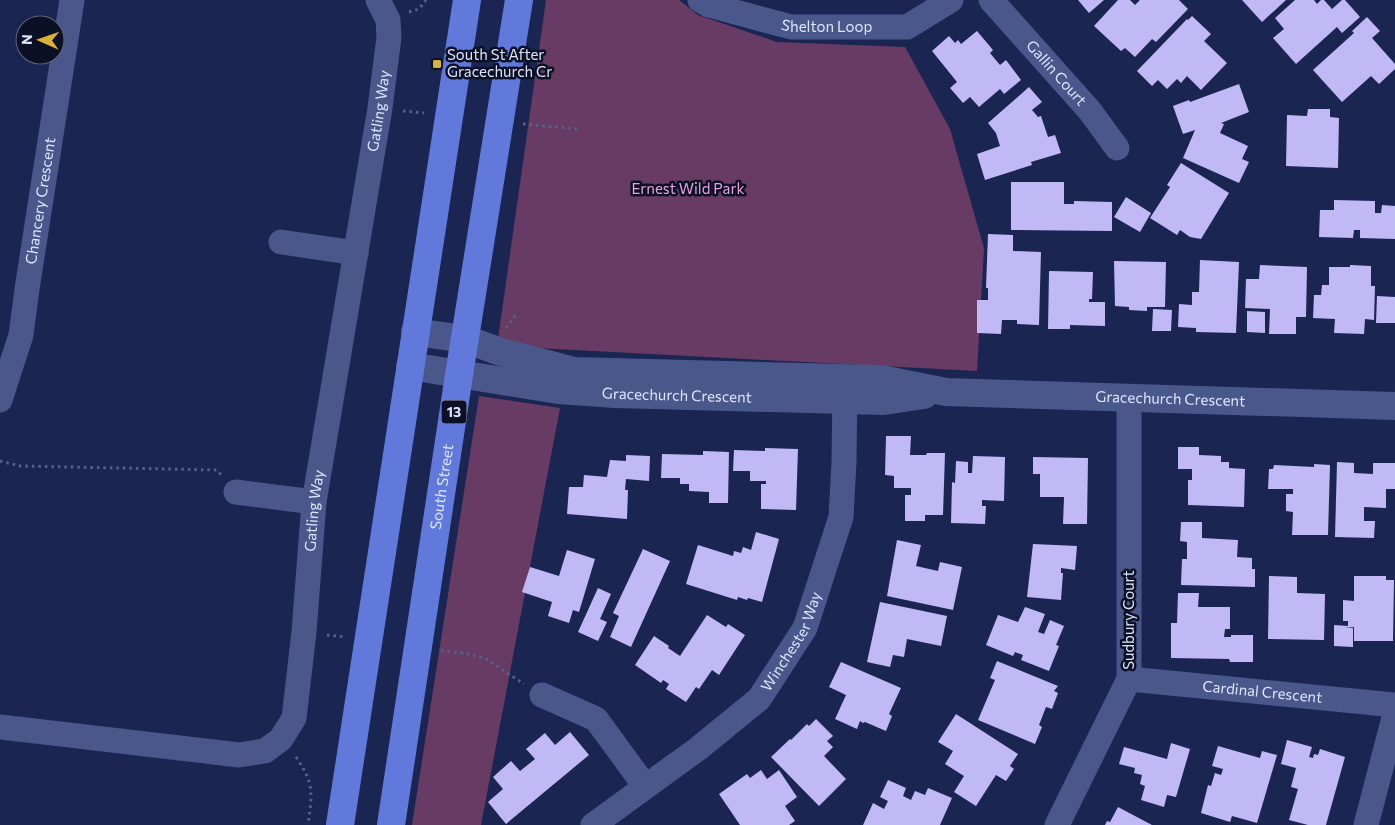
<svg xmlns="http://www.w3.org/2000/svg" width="1395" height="825" font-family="Commissioner,sans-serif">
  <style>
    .green { fill: #683b64 }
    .building { fill: #c1b9f5 }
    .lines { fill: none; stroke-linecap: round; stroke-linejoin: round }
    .path { stroke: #576188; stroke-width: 3; stroke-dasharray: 2.5 4; stroke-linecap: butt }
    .street { stroke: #49578a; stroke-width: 25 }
    .secondary { stroke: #49578a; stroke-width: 28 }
    .highway { stroke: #6079db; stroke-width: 28 }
    .poi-dot { fill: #dab333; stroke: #0b1024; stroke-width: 2 }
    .labels { text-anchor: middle; stroke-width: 5; stroke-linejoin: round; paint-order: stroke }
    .shield { fill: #0b1024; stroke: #9ea6bd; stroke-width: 1 }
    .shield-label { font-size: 14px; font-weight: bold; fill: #dde6fe }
    .street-label { font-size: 15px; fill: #dde6fe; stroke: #0b1024 }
    .poi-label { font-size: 15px; fill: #dde6fe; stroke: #0b1024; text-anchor: start }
    .park-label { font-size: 15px; fill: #eca0e3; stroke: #0b1024 }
  </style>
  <rect width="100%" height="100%" fill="#1a2552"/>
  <g class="green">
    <polygon points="546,0 679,0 698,15 777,42 905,47 950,129 984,248 977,371 497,346"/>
    <polygon points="479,396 560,408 481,825 412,825"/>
  </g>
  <g class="building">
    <polygon points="1078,0 1104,0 1089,13"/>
    <polygon points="1118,0 1130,0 1135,5 1140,0 1179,0 1188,9 1156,42 1152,39 1135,57 1125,48 1121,51 1094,26"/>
    <polygon points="1242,0 1286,0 1262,22"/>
    <polygon points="1295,0 1314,0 1317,4 1321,0 1324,0 1332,9 1342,0 1345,0 1360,17 1342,33 1337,27 1296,64 1273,38 1284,29 1275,18"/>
    <polygon points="1192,16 1211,34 1204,41 1227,63 1201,90 1187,76 1181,83 1177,79 1167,89 1158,80 1152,86 1137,71 1187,19 1188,20"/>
    <polygon points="1367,17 1380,31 1372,38 1395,64 1395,69 1379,84 1371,76 1342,102 1313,70 1354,33 1352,31"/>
    <polygon points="977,31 993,50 990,53 1000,65 1006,60 1021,80 1004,94 1000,89 979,107 970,97 963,103 950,88 957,82 932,51 949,36 955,43 958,40 961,44"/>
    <polygon points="1239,84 1249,112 1221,123 1224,124 1220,133 1248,146 1242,159 1249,162 1239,183 1183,158 1195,130 1183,134 1173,106 1189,100 1190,102"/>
    <polygon points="1029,87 1042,102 1032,110 1038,117 1041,116 1048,137 1055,135 1061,153 1031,162 1032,165 985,180 977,154 1000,146 996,133 988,123"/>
    <polygon points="1308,109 1330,109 1330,117 1339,118 1338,168 1286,166 1287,115 1307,116"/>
    <polygon points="1181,163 1229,193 1201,239 1190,237 1180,230 1177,235 1150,218 1170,187 1167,185"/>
    <polygon points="1011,182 1064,182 1064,204 1074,204 1074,201 1112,202 1112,231 1011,230"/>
    <polygon points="1126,197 1151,213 1140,232 1114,217"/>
    <polygon points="1334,200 1375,201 1375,213 1381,213 1382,205 1395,206 1395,239 1360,238 1360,230 1354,230 1353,238 1319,237 1320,210 1334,210"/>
    <polygon points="988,234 1013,235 1013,251 1041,252 1039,325 1017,324 1017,320 1002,320 1001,334 977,333 977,300 988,300 988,288 986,288"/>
    <polygon points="1200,260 1239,262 1236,333 1196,332 1196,328 1178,327 1179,304 1192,305 1192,292 1199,292"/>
    <polygon points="1114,261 1166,262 1165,307 1147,307 1147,311 1129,310 1129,307 1115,306"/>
    <polygon points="1260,265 1307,267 1306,317 1296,317 1296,334 1269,334 1270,309 1245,308 1246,279 1259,279"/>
    <polygon points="1350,265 1371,266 1371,286 1375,286 1374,320 1365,319 1364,334 1334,333 1335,319 1313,318 1314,295 1321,295 1322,285 1329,285 1329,267 1350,267"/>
    <polygon points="1049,271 1093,272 1092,299 1089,299 1089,302 1105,302 1105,326 1070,325 1070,329 1048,329"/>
    <polygon points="1377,296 1395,297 1395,323 1376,323"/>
    <polygon points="1153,309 1172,310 1171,331 1152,331"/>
    <polygon points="1247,311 1265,312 1265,333 1247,332"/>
    <polygon points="886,436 911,436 910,455 926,455 927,453 945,453 943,515 925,515 925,521 905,521 905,495 911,495 911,488 894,488 894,476 885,475"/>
    <polygon points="1178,447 1199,447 1199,455 1221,456 1221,462 1229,462 1229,468 1245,469 1244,507 1188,505 1188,480 1192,480 1192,469 1178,469"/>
    <polygon points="765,448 798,449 796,510 761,509 761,484 766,484 766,481 750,481 750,471 733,471 734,450 765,451"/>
    <polygon points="703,451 729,452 728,503 709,503 709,492 689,491 689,484 680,484 680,478 661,478 662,454 703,455"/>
    <polygon points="626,455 650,456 649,481 626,479 625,490 628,490 627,519 567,514 569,487 583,487 584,475 607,477 610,460 626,461"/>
    <polygon points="973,456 1005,457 1004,501 982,500 982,506 986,506 985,524 951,523 952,482 955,483 956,461 968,462 968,473 972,473"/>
    <polygon points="1033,457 1088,458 1087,524 1063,524 1064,497 1040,497 1040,474 1033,474"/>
    <polygon points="1337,462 1354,463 1354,473 1373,474 1373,463 1395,463 1395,489 1386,489 1386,508 1364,507 1364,521 1375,521 1374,538 1335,537"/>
    <polygon points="1314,464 1330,465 1328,535 1292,535 1293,512 1286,511 1286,494 1293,494 1293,489 1268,489 1269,469 1273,469 1274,465 1314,467"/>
    <polygon points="1181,522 1202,522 1202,538 1238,540 1237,557 1252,558 1252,569 1255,569 1255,587 1181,585 1182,559 1187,559 1187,542 1180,541"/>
    <polygon points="756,532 779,539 762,602 748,598 747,600 738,597 737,600 686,584 698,545 733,556 734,551 741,553 743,547 751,550"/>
    <polygon points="897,540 921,545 916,566 938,571 940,562 962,567 953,610 887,596"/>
    <polygon points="1033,544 1077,546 1075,570 1061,568 1061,573 1063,573 1061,600 1027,597"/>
    <polygon points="643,549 670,561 631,647 610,637 619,616 613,613"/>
    <polygon points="567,550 595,559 579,612 573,610 569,623 548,616 552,602 522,592 530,567 559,576"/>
    <polygon points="1269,576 1297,577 1297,593 1325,594 1324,640 1268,639"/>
    <polygon points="1354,576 1386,576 1386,580 1394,580 1393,641 1354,641 1354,627 1345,628 1353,628 1353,647 1334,646 1334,625 1348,626 1348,621 1343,621 1343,600 1354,601"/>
    <polygon points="598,588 611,594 600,619 607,622 598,641 578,632"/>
    <polygon points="1178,593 1199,593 1198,607 1230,607 1230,629 1225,629 1224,637 1231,637 1231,635 1253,635 1253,662 1230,662 1229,659 1171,658 1171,623 1177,623"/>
    <polygon points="880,602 947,616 941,646 907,639 904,657 893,655 890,667 867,662"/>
    <polygon points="1025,607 1045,614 1038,632 1044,634 1050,620 1064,626 1056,645 1059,646 1049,671 1021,660 1023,655 1015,652 1013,656 986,645 998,615 1018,622"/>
    <polygon points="707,615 726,627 728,624 745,635 719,675 712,670 699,689 696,687 686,702 666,689 669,684 663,680 661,683 635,665 654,636 669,646 668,648 680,656"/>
    <polygon points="997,661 1058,686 1054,691 1058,693 1052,709 1046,707 1039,725 1042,727 1035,744 978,720 995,680 990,678"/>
    <polygon points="841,662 901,688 889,714 892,716 886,731 865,722 863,723 860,721 857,729 835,719 846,695 829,687"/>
    <polygon points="956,714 1018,754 1010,766 1014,769 1006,781 996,775 976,806 954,792 964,776 945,764 953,751 938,742"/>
    <polygon points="816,719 833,736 827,741 833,747 824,756 846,779 819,806 771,757 790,739 791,740 807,724 809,726"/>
    <polygon points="570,732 589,755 506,824 488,802 503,789 493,777 511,761 520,771 535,759 526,749 545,733 555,745"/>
    <polygon points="1287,740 1312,747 1309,757 1313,758 1314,754 1318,755 1320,749 1345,757 1326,825 1308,825 1289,820 1298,789 1291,787 1296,768 1281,764"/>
    <polygon points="1171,743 1190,749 1176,797 1167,795 1164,807 1141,800 1145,786 1140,784 1142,775 1134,773 1135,768 1119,764 1124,747 1167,759"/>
    <polygon points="1218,746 1260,758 1262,751 1277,755 1257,823 1232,816 1230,822 1201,813 1208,785 1211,786 1215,773 1221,775 1223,769 1212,766"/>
    <polygon points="761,770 767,779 779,770 797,797 785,806 795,821 789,825 740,825 719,794 747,774 750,778"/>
    <polygon points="888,780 906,788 903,796 911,800 915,791 925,795 928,788 952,798 940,825 863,825 873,803 884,809 888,801 880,797"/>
    <polygon points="1118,807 1152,825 1105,825 1107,821 1110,822"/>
  </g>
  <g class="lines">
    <g class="path">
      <polyline points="409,12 419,9 426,0"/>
      <polyline points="403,111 424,113"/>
      <polyline points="523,124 577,129"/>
      <polyline points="506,328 517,313"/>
      <polyline points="0,461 20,466 217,470 221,475"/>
      <polyline points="327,635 346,637"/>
      <polyline points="441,650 468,654 486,659 524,684"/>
      <path d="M 296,757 C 315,785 312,793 308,825"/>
    </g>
    <g class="street">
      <path id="s1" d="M 700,0 L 709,5 L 791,27 L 907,27 L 951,0"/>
      <path id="s2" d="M 991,0 L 1090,111 L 1117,148"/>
      <polyline points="281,242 356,253"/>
      <path id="s3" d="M 0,400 L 21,335 L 27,289 L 72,0"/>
      <polyline points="236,492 314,502"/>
      <path id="s4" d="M 1129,679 L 1395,705"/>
      <polyline points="542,695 596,719 645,786"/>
      <path id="s5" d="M 0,727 L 239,755 L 265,751 L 281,739 L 294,718 L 304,632 L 314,502 L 380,108 L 389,37 L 388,20 L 378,0"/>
      <path id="s6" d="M 593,825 L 699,748 L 759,699 L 805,628 L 841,517 L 844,462 L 845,379"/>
      <polyline points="1057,825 1129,679 1129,398"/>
      <polyline points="1366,825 1395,714"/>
    </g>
    <g class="secondary">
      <path id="s7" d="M 415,332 L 465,339 L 501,352 L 574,371 L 881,379 L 946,392 L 1395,406"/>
      <path id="s8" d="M 410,366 L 558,390 L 615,394 L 884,401 L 924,395"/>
    </g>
    <g class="highway">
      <polyline points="340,825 467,0"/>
      <path id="s9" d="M 391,825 L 459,375 L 519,0"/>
    </g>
  </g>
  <rect class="poi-dot" x="432" y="59" width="10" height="10" rx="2.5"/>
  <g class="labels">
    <rect class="shield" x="441.5" y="400.5" width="25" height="23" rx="4"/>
    <g class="shield-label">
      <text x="454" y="417">13</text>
    </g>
    <g class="street-label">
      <text dy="5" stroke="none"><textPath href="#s1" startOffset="131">Shelton Loop</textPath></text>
      <text dy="5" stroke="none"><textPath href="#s2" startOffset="98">Gallin Court</textPath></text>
      <text dy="5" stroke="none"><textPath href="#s5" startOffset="925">Gatling Way</textPath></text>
      <text dy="5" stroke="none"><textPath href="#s3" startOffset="204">Chancery Crescent</textPath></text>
      <text dy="5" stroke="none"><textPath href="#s8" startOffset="269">Gracechurch Crescent</textPath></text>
      <text dy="5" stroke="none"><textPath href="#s7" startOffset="762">Gracechurch Crescent</textPath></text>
      <text dy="5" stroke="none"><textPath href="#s9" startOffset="342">South Street</textPath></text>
      <text dy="5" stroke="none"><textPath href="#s5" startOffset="520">Gatling Way</textPath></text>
      <text transform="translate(1129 620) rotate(-90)" y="5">Sudbury Court</text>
      <text dy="5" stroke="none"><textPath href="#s6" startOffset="275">Winchester Way</textPath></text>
      <text dy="5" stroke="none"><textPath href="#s4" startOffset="134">Cardinal Crescent</textPath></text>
    </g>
    <g class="poi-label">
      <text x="447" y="60">South St After<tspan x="447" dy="17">Gracechurch Cr</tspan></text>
    </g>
    <g class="park-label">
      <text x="688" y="194">Ernest Wild Park</text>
    </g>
  </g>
  <g transform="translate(40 40) rotate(272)"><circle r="24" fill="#0b1024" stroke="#5f667b"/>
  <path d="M0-4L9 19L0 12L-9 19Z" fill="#dab333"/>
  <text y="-8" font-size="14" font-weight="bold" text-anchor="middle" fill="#dde6fe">N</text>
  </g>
</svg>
